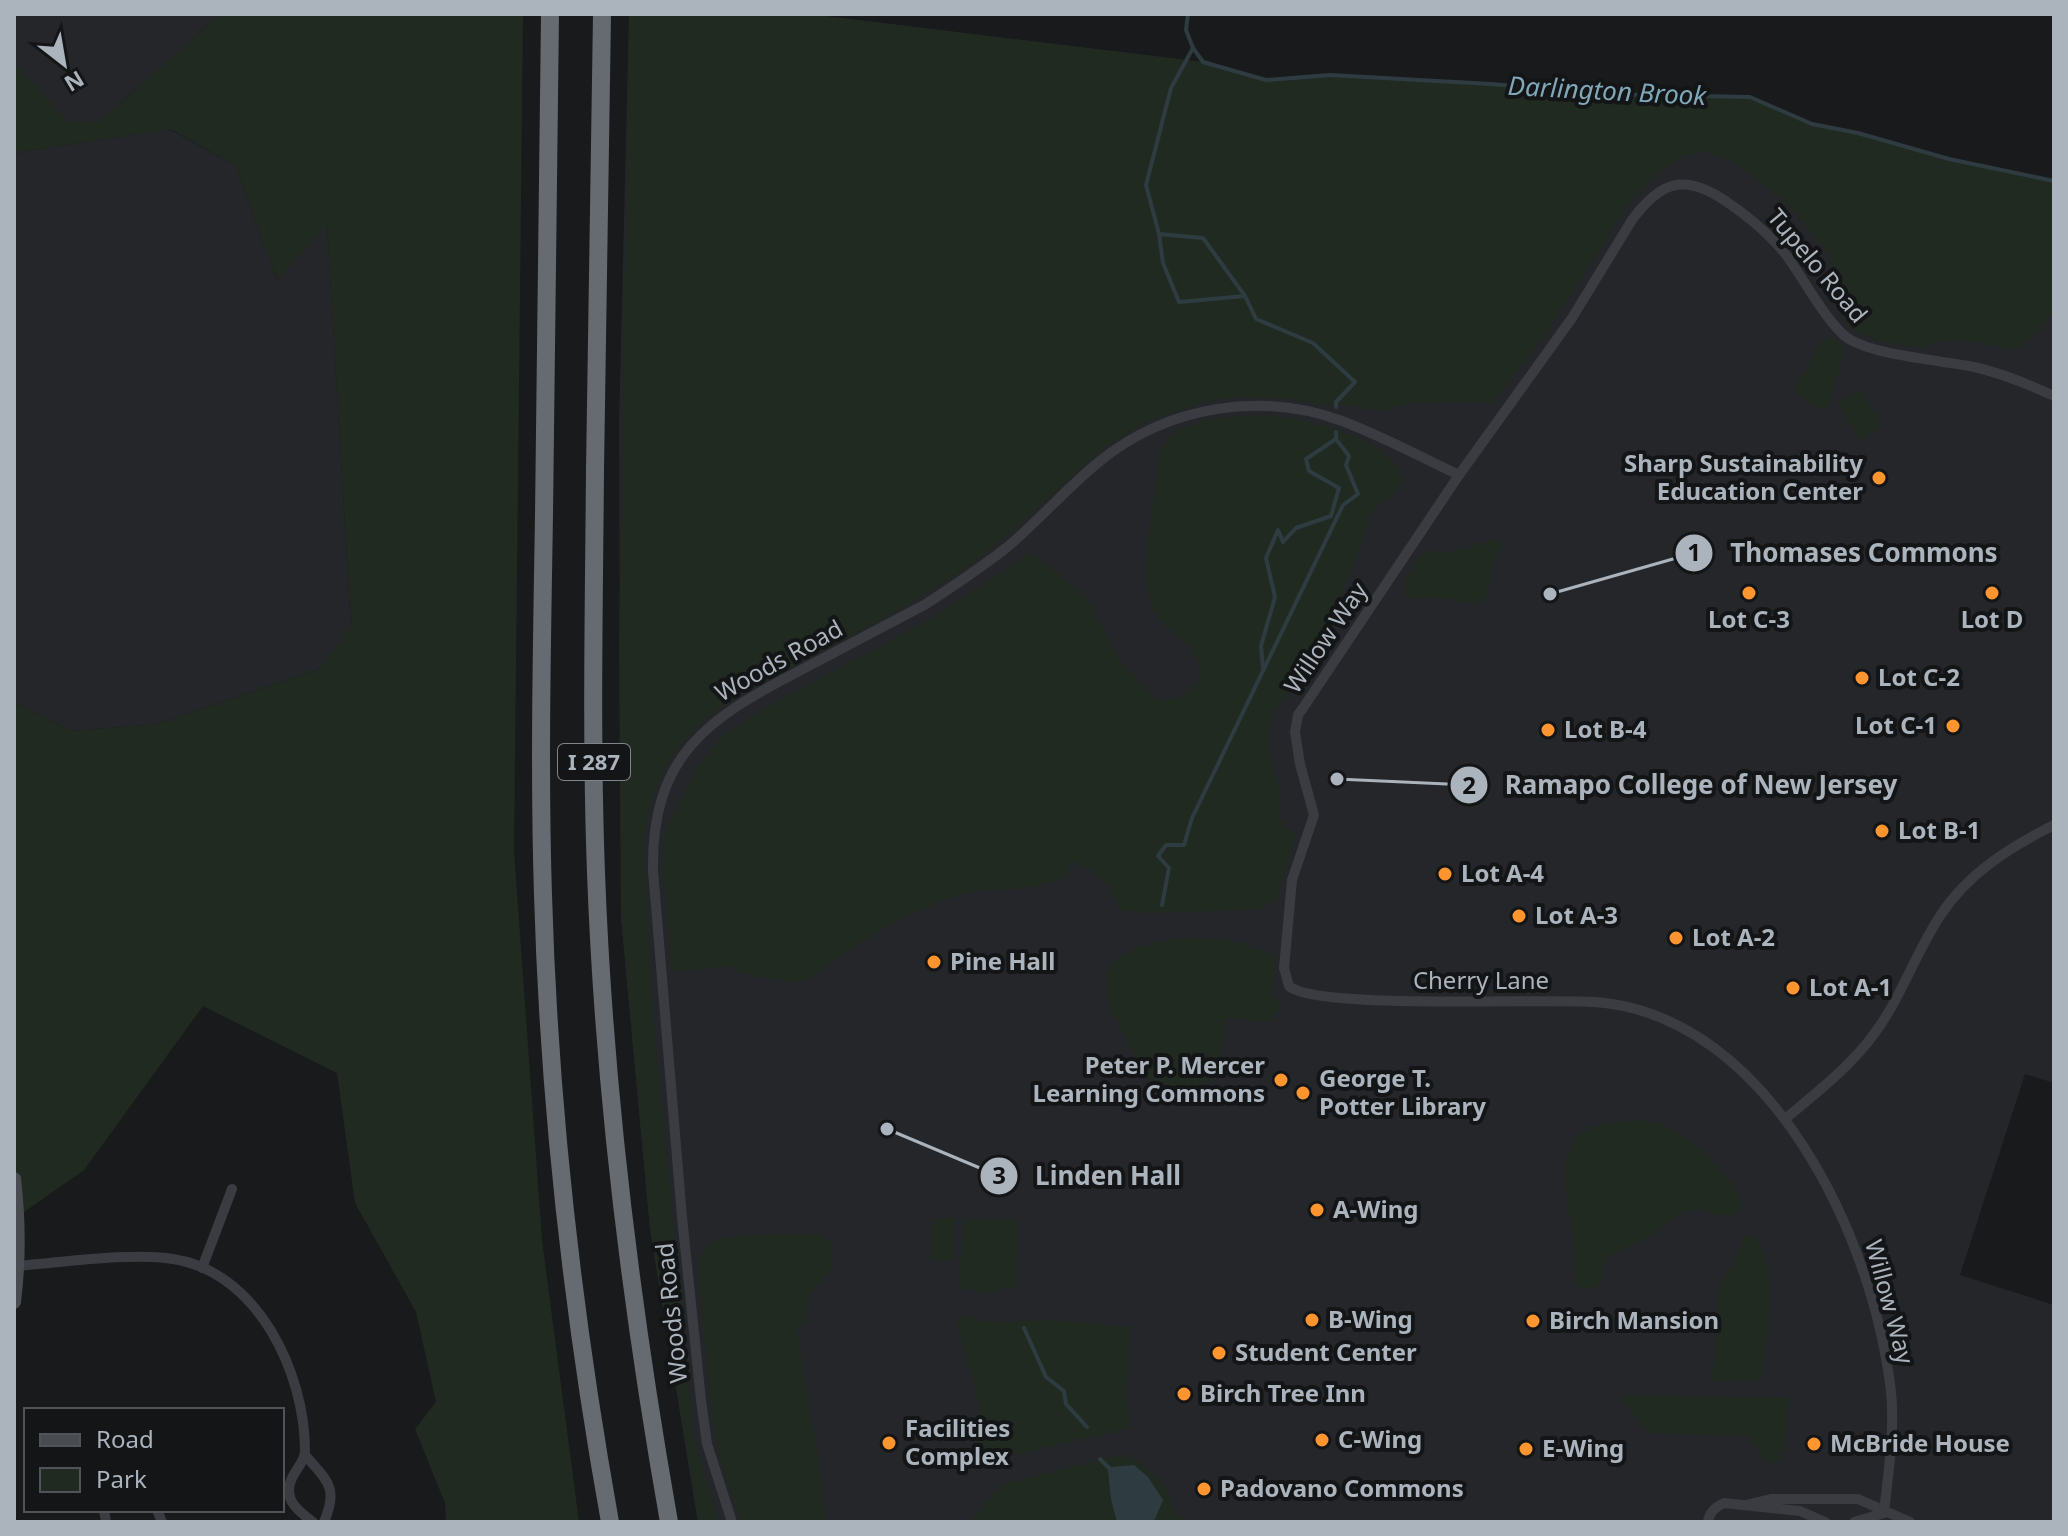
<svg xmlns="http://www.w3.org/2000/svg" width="2068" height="1536" font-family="'Noto Sans',sans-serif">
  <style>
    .built { fill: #252629 }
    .green { fill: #212a21 }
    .water { fill: #2e3c41 }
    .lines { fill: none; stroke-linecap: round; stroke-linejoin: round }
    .stream { stroke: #2e3c41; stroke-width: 4 }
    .street { stroke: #3a3c41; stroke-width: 10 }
    .secondary { stroke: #484c51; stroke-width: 14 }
    .highway { stroke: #666b72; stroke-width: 18 }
    .poi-dot { fill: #fe952f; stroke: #141517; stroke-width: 3 }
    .labels { text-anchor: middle; stroke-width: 8; stroke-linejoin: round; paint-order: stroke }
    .shield { fill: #141517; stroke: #7e848a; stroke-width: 2 }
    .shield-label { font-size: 22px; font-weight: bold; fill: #abb3bc }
    .street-label { font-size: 24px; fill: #abb3bc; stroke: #141517 }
    .poi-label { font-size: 24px; font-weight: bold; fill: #abb3bc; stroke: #141517; text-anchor: start }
    .water-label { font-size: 26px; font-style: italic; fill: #80a8b9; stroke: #141517 }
    .leader { fill: none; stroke: #abb3bc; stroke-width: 3 }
    .callout-dot { fill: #abb3bc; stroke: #141517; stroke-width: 3 }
    .mark-label { font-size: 24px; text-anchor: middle; font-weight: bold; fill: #111 }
    .callout-label { font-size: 26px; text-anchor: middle; font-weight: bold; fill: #abb3bc; stroke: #141517; stroke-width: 8; stroke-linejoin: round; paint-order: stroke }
  </style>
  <rect width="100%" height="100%" fill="#191a1c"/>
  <g class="built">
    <polygon points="14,14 220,14 99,122 68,122 14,63"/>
    <polygon points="629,14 808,14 1203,62 1266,80 1330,75 1604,94 1750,97 1812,124 2054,182 2054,1083 2025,1074 1960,1275 2054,1305 2054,1522 698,1522 650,1229 621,917 619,426"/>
    <polygon points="169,129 235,165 277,280 327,222 351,627 319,669 159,724 71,731 14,702 14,153"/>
  </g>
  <g class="green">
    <polygon points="220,14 523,14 514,851 542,1240 579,1522 446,1522 445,1503 415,1429 436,1402 416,1312 355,1203 337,1073 203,1006 84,1170 14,1219 14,702 71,731 159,724 319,669 351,626 327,224 277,280 235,165 170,129 14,153 14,63 68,122 99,122"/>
    <path d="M 629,14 L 808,14 L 1203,62 L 1266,80 L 1330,75 L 1491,84 L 1604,94 L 1750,97 L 1812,124 L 1858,133 L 1949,159 L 2054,181 L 2054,310 L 2032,337 L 2015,349 C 1993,347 1940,330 1925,349 C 1902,344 1868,343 1850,326 C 1829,307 1840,287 1832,264 C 1821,232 1735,148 1700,152 C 1671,155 1644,186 1627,206 L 1546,333 L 1492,404 L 1474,402 L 1412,403 L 1382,411 L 1347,405 L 1332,406 L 1289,399 L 1236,397 L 1205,402 L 1145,422 L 1103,448 L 1018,526 L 968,566 L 907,605 L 723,705 L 704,720 L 671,756 L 658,782 L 648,812 L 644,839 L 653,1016 L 694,1439 L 719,1522 L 698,1522 L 650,1229 L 621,917 L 619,641 Z"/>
    <polygon points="1831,337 1844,346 1844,350 1828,406 1819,409 1796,393 1795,388 1821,342"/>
    <polygon points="1860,390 1882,426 1860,440 1838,403"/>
    <path d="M 1272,415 C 1312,421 1390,436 1404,481 L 1391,498 L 1378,504 L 1369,517 L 1364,538 L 1320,650 L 1274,712 L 1269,727 L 1270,755 L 1280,795 L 1278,816 L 1284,825 L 1296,836 L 1276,901 L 1251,910 L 1149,913 L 1119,910 C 1112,885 1095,869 1070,861 L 1067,877 L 1031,888 L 975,891 L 943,900 L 894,922 L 862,941 L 808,979 L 796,983 L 745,974 L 729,966 L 671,972 L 664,872 L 663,848 L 666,828 L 700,763 L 723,735 L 765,708 L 929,620 L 1029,554 L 1036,557 L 1079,591 L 1090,604 L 1119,660 L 1155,699 C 1175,705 1191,692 1201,676 C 1197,640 1163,633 1151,606 C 1138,576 1155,492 1159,457 C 1162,448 1165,441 1171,435 C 1192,416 1245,416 1272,415 Z"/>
    <path d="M 1498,539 L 1503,546 C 1489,561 1491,580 1486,598 L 1471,604 L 1439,597 L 1415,599 L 1406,595 C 1399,580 1414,566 1422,553 L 1426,551 L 1450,552 Z"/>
    <path d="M 1184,938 L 1231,940 L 1274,955 L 1276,960 L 1272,996 L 1281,1004 L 1270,1022 L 1226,1018 L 1218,1076 C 1195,1088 1168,1102 1147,1078 C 1107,1001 1063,955 1184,938 Z"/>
    <path d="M 1636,1120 C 1683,1123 1712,1159 1739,1193 C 1742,1201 1743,1210 1734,1215 C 1721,1222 1707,1205 1693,1209 C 1676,1214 1660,1230 1645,1239 C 1632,1246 1618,1250 1606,1258 L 1601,1281 L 1596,1287 L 1580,1289 C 1571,1278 1575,1260 1574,1246 C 1571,1215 1553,1164 1577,1137 C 1590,1123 1619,1123 1636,1120 Z"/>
    <polygon points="954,1218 954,1260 930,1260 930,1219"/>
    <polygon points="962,1219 1018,1220 1016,1288 1000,1288 1000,1292 980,1292 960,1287"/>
    <path d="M 816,1234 L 832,1242 L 832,1268 C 809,1292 809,1291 805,1325 L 796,1328 L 823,1487 L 822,1504 L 828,1522 L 741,1522 L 720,1459 L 714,1433 L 697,1271 C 699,1261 700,1249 709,1243 C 724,1233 795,1235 816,1234 Z"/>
    <path d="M 1750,1235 C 1782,1252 1766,1351 1761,1380 L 1712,1381 L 1717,1300 L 1722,1280 L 1736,1258 L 1744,1238 Z"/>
    <polygon points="964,1315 989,1322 1054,1320 1130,1327 1126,1397 1130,1428 961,1468 958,1453 982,1441 976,1389 956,1324"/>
    <polygon points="1620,1395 1789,1398 1785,1445 1775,1465 1768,1464 1753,1442 1745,1436 1653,1433 1644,1429"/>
    <path d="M 1123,1454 C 1135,1459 1151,1470 1160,1480 C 1179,1501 1162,1520 1201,1522 L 970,1522 L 1000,1485 Z"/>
  </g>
  <polygon class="water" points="1134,1465 1148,1477 1163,1500 1155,1519 1148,1522 1117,1522 1111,1499 1108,1470 1112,1467"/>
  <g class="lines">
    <g class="stream">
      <polyline points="1188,14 1186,30 1193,48 1203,62 1266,80 1330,75 1491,84 1604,94 1750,97 1812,124 1858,133 1949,159 2054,181"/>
      <polyline points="1193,48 1171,88 1146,185 1159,234 1203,238 1245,296 1256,319 1313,343 1355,382 1336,402 1336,407"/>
      <polyline points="1159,234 1163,263 1179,302 1245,296"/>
      <polyline points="1263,668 1261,646 1275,597 1266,558 1278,530 1283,542 1296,528 1331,516 1339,488 1309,471 1306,459 1336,439"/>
      <polyline points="1162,905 1169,868 1158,856 1166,845 1184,845 1192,818 1343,505 1358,494 1346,465 1349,456 1336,439 1336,432"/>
      <polyline points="1024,1328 1046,1377 1064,1391 1066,1404 1087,1427"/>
      <polyline points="1100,1459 1110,1469"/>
    </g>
    <g class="street">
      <path d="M 1785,1119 C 1816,1093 1850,1067 1874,1034 C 1901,998 1915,954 1940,916 C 1967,874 2010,847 2054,825"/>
      <path d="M 14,1266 C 59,1263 130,1252 173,1259 C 258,1272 305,1373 305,1451 C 305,1461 296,1469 292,1478 C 282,1499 298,1511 313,1522"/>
      <polyline points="202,1268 232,1189"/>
      <path d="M 305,1455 C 327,1481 339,1487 324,1522"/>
      <polyline points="1750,1504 1771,1499 1858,1499 1910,1522"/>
      <polyline points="104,1510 106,1522"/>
      <polyline points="157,1510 162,1522"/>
      <path d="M 1884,1513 C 1888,1474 1895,1431 1891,1392 C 1874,1239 1770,1015 1595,1002 C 1545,998 1315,1010 1289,986 L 1284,968 L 1292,880 L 1314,815 L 1300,764 L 1295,732 L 1298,715 L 1303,708 L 1459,475 L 1572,318 L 1632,220 C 1660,182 1683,173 1724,200 C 1748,216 1769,233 1787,256 C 1803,278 1828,325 1849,339 C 1877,356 1940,360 1974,367 C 2002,373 2028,384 2054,396"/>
      <path d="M 732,1522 L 707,1444 L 701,1400 L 682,1217 L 653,871 C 651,755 708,718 801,670 C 843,648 885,626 926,604 C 955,585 984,566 1011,544 C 1042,517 1069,486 1100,461 C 1168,406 1261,391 1342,421 C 1382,436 1421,457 1459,475"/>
      <path d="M 1708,1522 C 1709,1512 1715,1507 1724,1503 L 1800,1511 L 1825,1522"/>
      <polyline points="1854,1522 1884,1513"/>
    </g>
    <path class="secondary" d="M 14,1179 C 19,1221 19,1261 14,1302"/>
    <g class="highway">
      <path d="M 550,14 C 548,181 546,348 544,515 C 542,642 539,769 543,895 C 549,1105 573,1316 610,1522"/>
      <path d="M 602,14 C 600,166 598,318 595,470 C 594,604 591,739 596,873 C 604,1091 631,1307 669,1522"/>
    </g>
  </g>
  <g class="poi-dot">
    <circle cx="1879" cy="478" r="8"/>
    <circle cx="1749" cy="593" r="8"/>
    <circle cx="1992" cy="593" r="8"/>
    <circle cx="1862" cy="678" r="8"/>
    <circle cx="1953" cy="726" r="8"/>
    <circle cx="1548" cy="730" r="8"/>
    <circle cx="1882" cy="831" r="8"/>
    <circle cx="1445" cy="874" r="8"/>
    <circle cx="1519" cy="916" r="8"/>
    <circle cx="1676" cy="938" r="8"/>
    <circle cx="934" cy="962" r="8"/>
    <circle cx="1793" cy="988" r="8"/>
    <circle cx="1281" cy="1080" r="8"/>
    <circle cx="1303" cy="1093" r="8"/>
    <circle cx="1317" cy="1210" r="8"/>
    <circle cx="1312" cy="1320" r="8"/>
    <circle cx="1533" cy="1321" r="8"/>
    <circle cx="1219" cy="1353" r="8"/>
    <circle cx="1184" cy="1394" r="8"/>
    <circle cx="1322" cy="1440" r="8"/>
    <circle cx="889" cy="1443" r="8"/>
    <circle cx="1814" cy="1444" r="8"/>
    <circle cx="1526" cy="1449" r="8"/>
    <circle cx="1204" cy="1489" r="8"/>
  </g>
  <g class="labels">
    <rect class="shield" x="558" y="744" width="72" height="36" rx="6"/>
    <g class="shield-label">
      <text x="594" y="770">I 287</text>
    </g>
    <g class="street-label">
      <text transform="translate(1817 266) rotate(50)" y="8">Tupelo Road</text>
      <text transform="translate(1326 638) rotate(-56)" y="8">Willow Way</text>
      <text transform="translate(779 661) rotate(-29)" y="8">Woods Road</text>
      <text x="1481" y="989">Cherry Lane</text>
      <text transform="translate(1889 1302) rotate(75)" y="8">Willow Way</text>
      <text transform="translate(672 1313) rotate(-96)" y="8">Woods Road</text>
    </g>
    <g class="poi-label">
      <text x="1863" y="472" text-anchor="end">Sharp Sustainability<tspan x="1863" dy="28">Education Center</tspan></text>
      <text x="1749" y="628" text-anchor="middle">Lot C-3</text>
      <text x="1992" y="628" text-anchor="middle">Lot D</text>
      <text x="1878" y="686">Lot C-2</text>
      <text x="1937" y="734" text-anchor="end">Lot C-1</text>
      <text x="1564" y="738">Lot B-4</text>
      <text x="1898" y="839">Lot B-1</text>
      <text x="1461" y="882">Lot A-4</text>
      <text x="1535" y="924">Lot A-3</text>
      <text x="1692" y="946">Lot A-2</text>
      <text x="950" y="970">Pine Hall</text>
      <text x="1809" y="996">Lot A-1</text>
      <text x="1265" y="1074" text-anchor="end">Peter P. Mercer<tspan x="1265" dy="28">Learning Commons</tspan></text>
      <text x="1319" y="1087">George T.<tspan x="1319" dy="28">Potter Library</tspan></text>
      <text x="1333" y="1218">A-Wing</text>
      <text x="1328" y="1328">B-Wing</text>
      <text x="1549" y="1329">Birch Mansion</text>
      <text x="1235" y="1361">Student Center</text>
      <text x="1200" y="1402">Birch Tree Inn</text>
      <text x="905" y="1437">Facilities<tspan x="905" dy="28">Complex</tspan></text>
      <text x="1338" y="1448">C-Wing</text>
      <text x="1830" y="1452">McBride House</text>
      <text x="1542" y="1457">E-Wing</text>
      <text x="1220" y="1497">Padovano Commons</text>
    </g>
    <g class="water-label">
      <text transform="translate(1607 91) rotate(3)" y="9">Darlington Brook</text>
    </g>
  </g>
  <path class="leader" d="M1550 594L1694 553M1337 779L1469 785M887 1129L999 1176"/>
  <g class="callout-dot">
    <circle cx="1550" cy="594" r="8"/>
    <circle cx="1337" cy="779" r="8"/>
    <circle cx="887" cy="1129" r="8"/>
    <circle cx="1694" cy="553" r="20"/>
    <circle cx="1469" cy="785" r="20"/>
    <circle cx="999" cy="1176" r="20"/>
  </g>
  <g class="mark-label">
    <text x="1694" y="561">1</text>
    <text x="1469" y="794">2</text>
    <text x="999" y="1184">3</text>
  </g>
  <g class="callout-label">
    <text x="1864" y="562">Thomases Commons</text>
    <text x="1701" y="794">Ramapo College of New Jersey</text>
    <text x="1108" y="1185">Linden Hall</text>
  </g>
  <rect width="2068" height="1536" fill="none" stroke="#abb3bc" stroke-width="32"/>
  <rect x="24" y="1408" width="260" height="104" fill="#141517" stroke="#505459" stroke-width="2"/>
  <rect x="40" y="1434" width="40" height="12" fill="#484c51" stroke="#505459" stroke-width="2"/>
  <text x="96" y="1448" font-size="24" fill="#abb3bc">Road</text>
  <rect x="40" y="1468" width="40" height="24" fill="#212a21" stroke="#505459" stroke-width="2"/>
  <text x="96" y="1488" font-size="24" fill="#abb3bc">Park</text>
  <g transform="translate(64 64) rotate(149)" stroke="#141517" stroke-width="6" paint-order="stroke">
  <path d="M0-6L14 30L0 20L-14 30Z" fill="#abb3bc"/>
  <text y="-12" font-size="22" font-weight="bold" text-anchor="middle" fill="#abb3bc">N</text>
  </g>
</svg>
